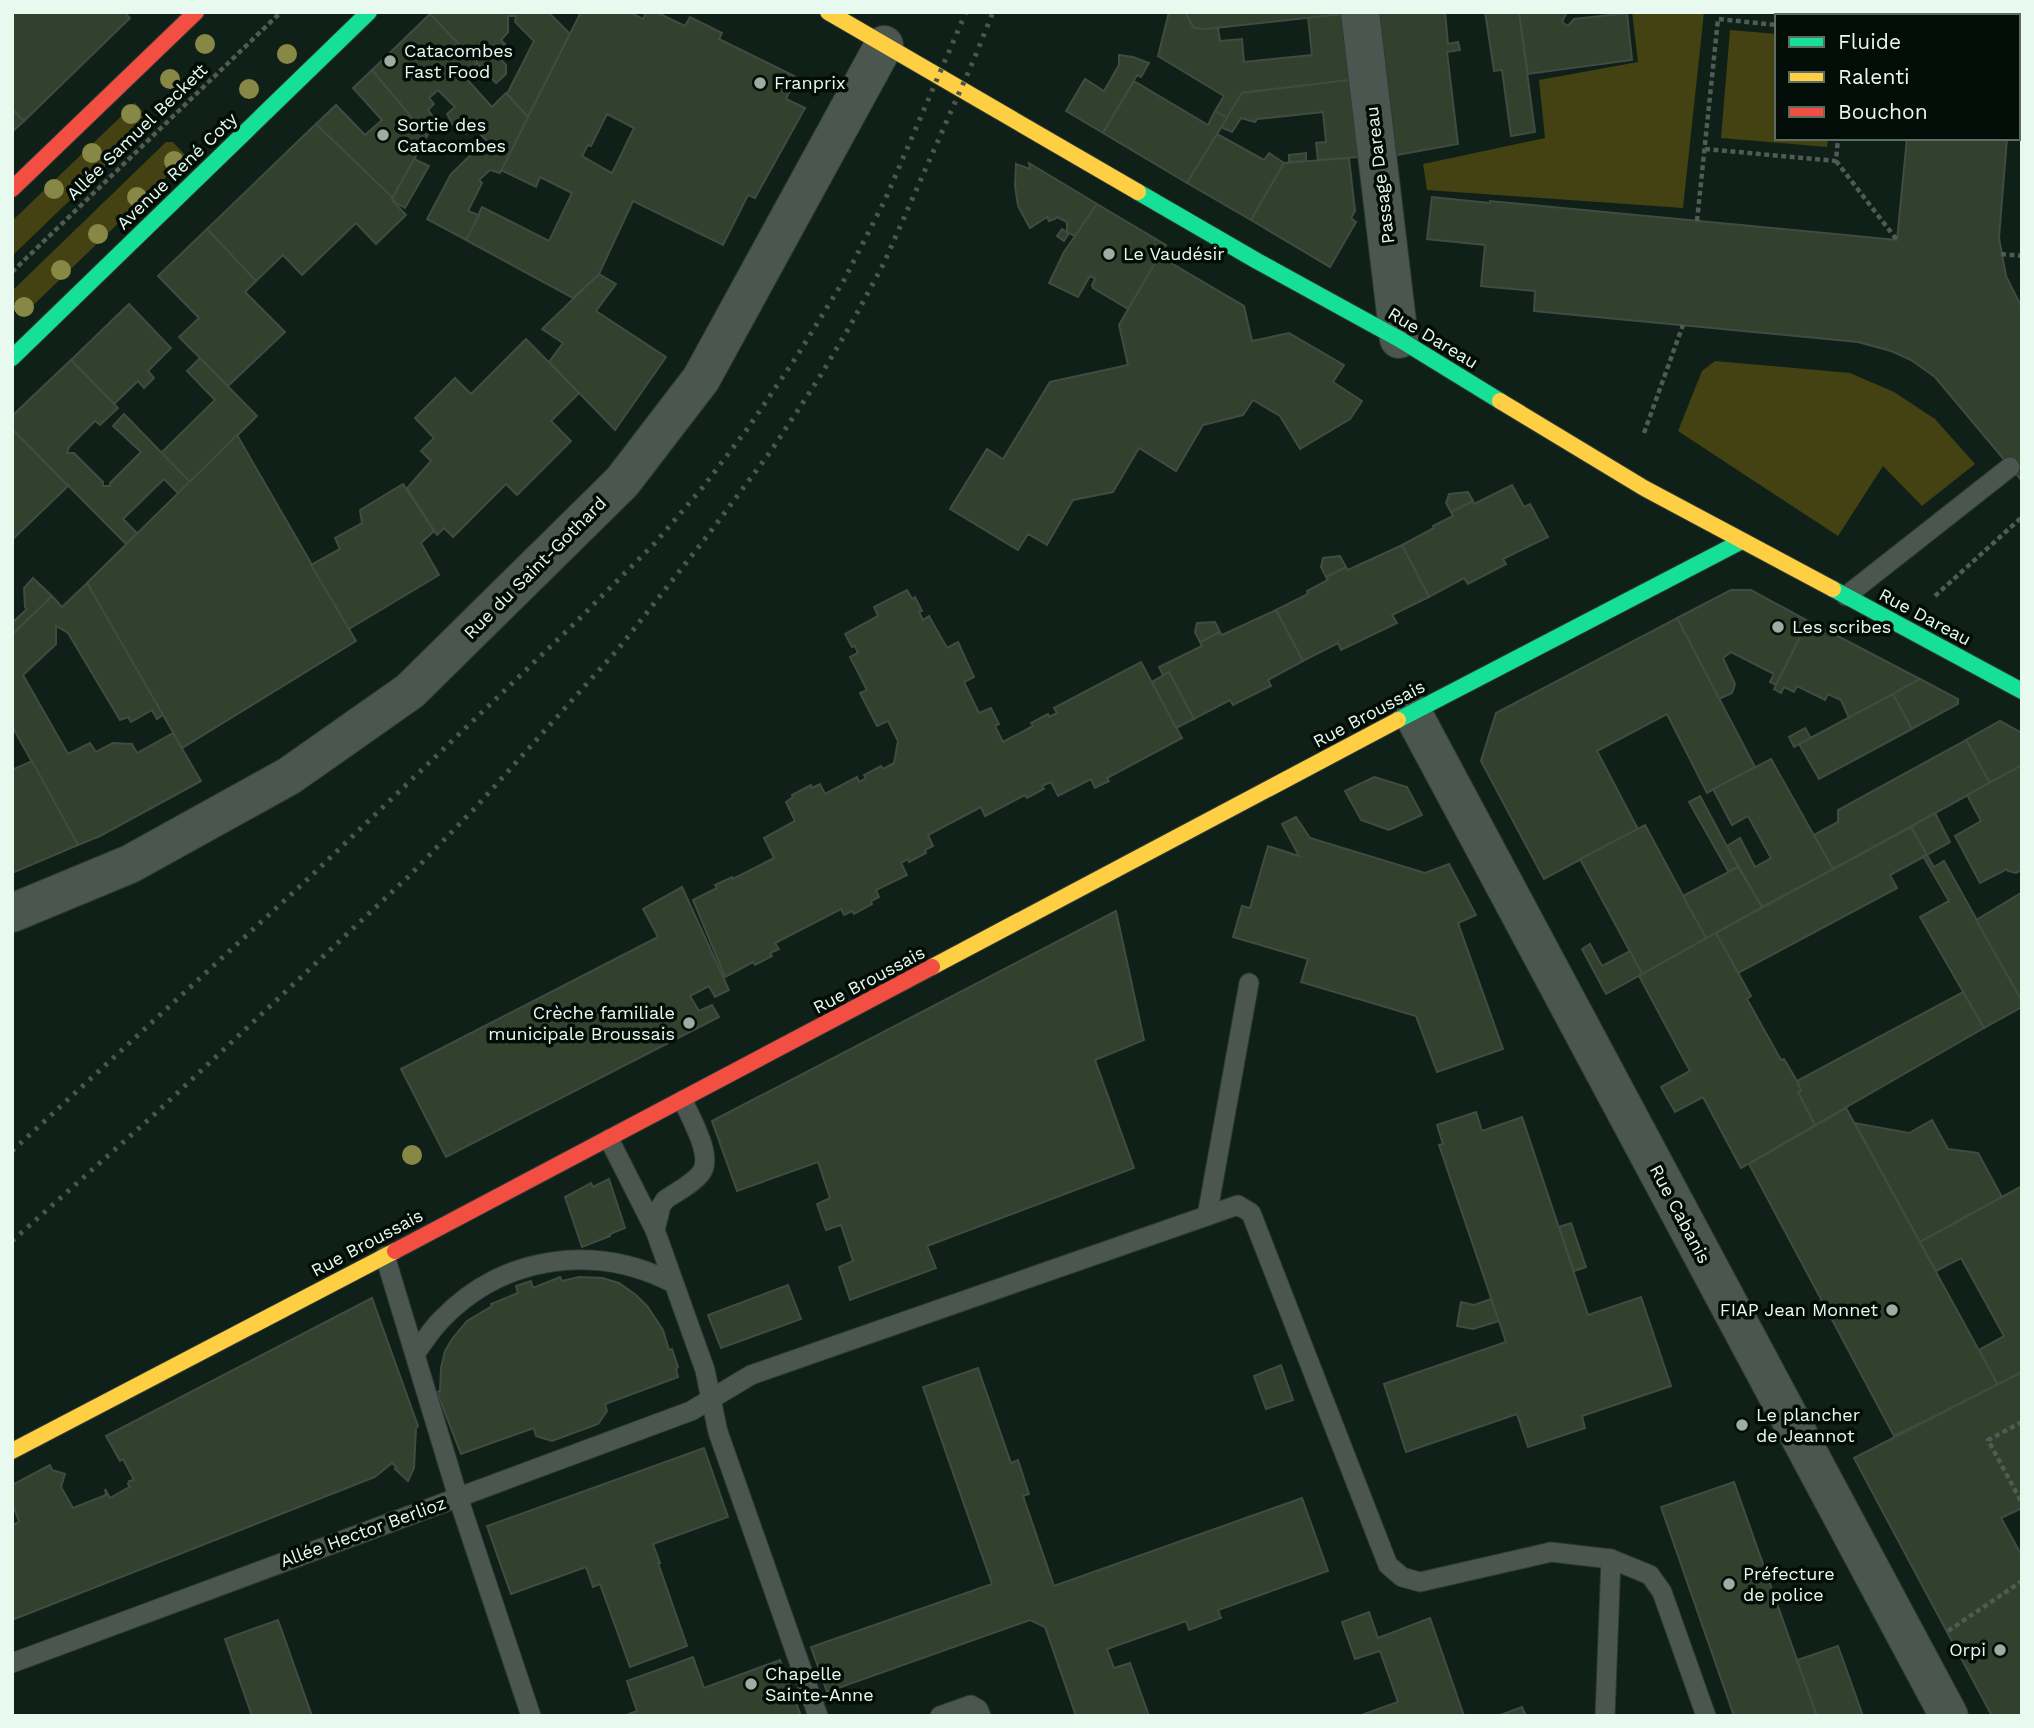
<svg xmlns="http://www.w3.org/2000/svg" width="2034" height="1728" font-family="'Work Sans',sans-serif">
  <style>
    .green { fill: #444213 }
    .building { fill: #32402e; stroke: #404b42; stroke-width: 2; fill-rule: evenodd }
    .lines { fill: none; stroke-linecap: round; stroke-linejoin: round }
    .lane-casing { stroke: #2e3933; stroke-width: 21 }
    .street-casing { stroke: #2e3933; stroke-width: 40 }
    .fast-casing { stroke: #2e3933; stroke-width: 18 }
    .slow-casing { stroke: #2e3933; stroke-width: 18 }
    .jam-casing { stroke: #2e3933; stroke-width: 18 }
    .path { stroke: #4f5b54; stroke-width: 4.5; stroke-dasharray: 5 3.5; stroke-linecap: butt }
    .lane { stroke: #4a564f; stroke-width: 19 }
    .street { stroke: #4a564f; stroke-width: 38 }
    .fast { stroke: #16e098; stroke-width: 16 }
    .slow { stroke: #ffcf43; stroke-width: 16 }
    .jam { stroke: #f24e42; stroke-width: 16 }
    .rail { stroke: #4a5750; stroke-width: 5; stroke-dasharray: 3.5 7; stroke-linecap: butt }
    .tree { fill: #888846 }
    .poi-dot { fill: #9caea4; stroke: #030d07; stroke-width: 2.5 }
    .labels { text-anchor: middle; stroke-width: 7; stroke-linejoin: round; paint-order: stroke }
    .poi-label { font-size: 18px; fill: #e8faef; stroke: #030d07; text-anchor: start }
    .street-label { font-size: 18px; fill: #e8faef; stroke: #030d07 }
  </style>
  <rect width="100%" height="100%" fill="#0f2018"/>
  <g class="green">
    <polygon points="1632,12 1704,12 1683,208 1427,190 1423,164 1545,138 1539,80 1638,62"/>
    <polygon points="1816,12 1892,12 1891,16 1815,16"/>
    <polygon points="1730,30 1777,34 1777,138 1828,138 1827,147 1721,138"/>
    <polygon points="135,103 149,118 149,124 12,256 12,221"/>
    <polygon points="166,142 173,142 187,157 21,317 12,308 12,291"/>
    <polygon points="1715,361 1850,373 1894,392 1935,419 1975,464 1922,506 1883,466 1838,536 1678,431 1702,371"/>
  </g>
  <g class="building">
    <polygon points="124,12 130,18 24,121 12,109 13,12"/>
    <polygon points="432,12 548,12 570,34 528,117 507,94 534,41 515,22 516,16 508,16 508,32 501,40 508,48 498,57 506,65 506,74 496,83 430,14"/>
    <path d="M 581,12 L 629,12 L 643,19 L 646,12 L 656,12 L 685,26 L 690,17 L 722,33 L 719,39 L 796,77 L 786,99 L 805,108 L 755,198 L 748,195 L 723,245 L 633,201 L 599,274 L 573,298 L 466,240 L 482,207 L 549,241 L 572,193 L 540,177 L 536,187 L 501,170 ZM 607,114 L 634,128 L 612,173 L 582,156 L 588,145 L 591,146 Z"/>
    <polygon points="1169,12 1185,12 1194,28 1218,28 1220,41 1242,39 1244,62 1312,55 1308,17 1342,14 1349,80 1242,93 1227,118 1215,111 1224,96 1158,56"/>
    <polygon points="1185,12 1342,12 1342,14 1206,29 1194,28"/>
    <polygon points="1377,12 1445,12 1448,44 1458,42 1460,50 1447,52 1458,144 1391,156"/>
    <polygon points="1485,12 1519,12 1535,132 1511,136 1502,70 1494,71"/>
    <polygon points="1519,12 1567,12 1562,22 1568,26 1574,19 1627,13 1632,60 1528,74"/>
    <polygon points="1919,12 2019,12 2018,25 2018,16 1918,16"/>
    <polygon points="430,14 477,63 464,76 492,107 506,93 528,117 500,173 490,170 479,180 482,183 468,211 479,215 466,240 427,219 451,174 486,140 473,127 466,134 454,127 447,114 455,107 438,90 429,98 434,104 428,110 438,123 430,130 427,136 372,70"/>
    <polygon points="1119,55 1133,57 1149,63 1141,77 1137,75 1103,133 1066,111 1085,79 1104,91 1119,65"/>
    <polygon points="372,70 427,136 392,199 316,124 336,105 365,135 382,120 353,88"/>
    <polygon points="1349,80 1358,157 1318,160 1316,143 1326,142 1323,112 1257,119 1255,122 1241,118 1232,132 1221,127 1242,93"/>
    <polygon points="1134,81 1208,125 1215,111 1227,118 1187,183 1103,133"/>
    <polygon points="12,109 24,121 12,132"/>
    <polygon points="316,124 394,199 393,201 406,215 376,244 356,223 302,275 283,255 256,281 207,229"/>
    <polygon points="1217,134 1264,160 1269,153 1284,163 1251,220 1187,183"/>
    <polygon points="1907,138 2007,138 1999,238 2006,276 2022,308 2022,481 1935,377 1911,360 1891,351 1858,342 1534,311 1535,291 1481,286 1485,245 1427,239 1432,197 1490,203 1490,201 1897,240"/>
    <polygon points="1306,153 1306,161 1289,162 1289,155"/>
    <polygon points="1349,158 1355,211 1351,218 1356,222 1330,267 1251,220 1284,163"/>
    <polygon points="414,159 429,166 405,208 393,201 392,199"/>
    <polygon points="1029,163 1097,204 1075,236 1069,233 1064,241 1057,236 1062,229 1067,232 1067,222 1057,217 1055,219 1049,221 1047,217 1030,228 1018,206 1015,186 1016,164 1030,169"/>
    <polygon points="1097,204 1166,245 1128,309 1093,288 1092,285 1095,279 1090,276 1078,297 1049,283 1064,252"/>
    <polygon points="207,229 256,281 245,292 285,332 228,386 179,337 199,318 158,276"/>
    <polygon points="1159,256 1244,306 1252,341 1289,333 1344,365 1333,382 1362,401 1350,419 1300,449 1280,416 1253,400 1243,415 1203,425 1176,471 1139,448 1113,492 1073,500 1047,545 1028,534 1018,550 950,509 987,449 1003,459 1050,382 1128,365 1119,325"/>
    <polygon points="599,274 616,284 596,311 666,357 615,430 549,362 563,343 542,329"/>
    <polygon points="129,304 171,348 148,371 154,378 144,388 138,381 114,404 71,360"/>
    <polygon points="526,339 579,393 551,421 571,441 517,495 506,484 453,537 444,528 437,535 407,488 431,461 421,451 434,438 415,418 455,378 471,394"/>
    <polygon points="200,358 257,416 190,482 161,453 215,400 187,371"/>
    <polygon points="71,360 118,408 100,425 95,421 69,447 67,453 74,453 103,482 103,486 110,486 110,483 141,452 113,426 124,414 190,482 178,493 164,479 123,519 137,533 126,544 12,429 12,416"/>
    <polygon points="12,429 68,486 12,540"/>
    <polygon points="237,435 356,641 182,748 87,583"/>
    <polygon points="403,484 434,531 421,543 439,575 349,629 311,565 340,549 335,538 362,523 360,510"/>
    <polygon points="1512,485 1524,507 1530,504 1548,537 1503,559 1506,564 1468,584 1464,578 1429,597 1402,545 1434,528 1433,526 1453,516 1451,512 1473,501 1474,504"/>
    <polygon points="1468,492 1473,501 1451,512 1446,503 1449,494"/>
    <polygon points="1402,545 1429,597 1392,615 1397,623 1341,650 1338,643 1303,661 1276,610 1308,594 1307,591 1328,580 1326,577 1346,567 1348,570"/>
    <polygon points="1340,556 1346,567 1326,577 1321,567 1323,558"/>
    <polygon points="33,578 52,596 12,635 12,623 27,609 25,607 24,588"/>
    <polygon points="87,583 163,715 157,719 152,710 131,722 128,717 120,720 68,633 56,626 56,644 23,675 68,754 90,743 96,752 113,743 132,744 137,753 173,733 201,781 100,836 78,845 12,726 12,635 52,596 62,607"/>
    <polygon points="907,590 912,599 915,597 922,611 919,612 923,620 929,616 947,648 958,642 974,677 964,682 979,713 991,708 999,724 995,726 1003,742 1033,726 1031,723 1048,714 1049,717 1057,713 1054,708 1141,662 1182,738 1107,778 1109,781 1095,788 1091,779 1058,796 1051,782 1042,786 1044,789 1027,798 1025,795 985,816 981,807 928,835 933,846 925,850 926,853 909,862 908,859 901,863 907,875 876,890 879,897 871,901 872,904 854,914 852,911 844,915 841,909 775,943 779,949 770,953 772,956 755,965 753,962 725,977 693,900 717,888 715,885 732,877 733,879 774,858 764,838 795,821 786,802 793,797 792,795 811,785 812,788 820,784 825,794 857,777 859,782 866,778 864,775 881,766 883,769 894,763 898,741 888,721 877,726 860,693 867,690 850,657 858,653 855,646 852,647 845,634 878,616 874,607"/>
    <polygon points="1731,590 1751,590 1808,621 1776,685 1770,682 1774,674 1731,652 1723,658 1735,684 1732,693 1719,699 1677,618"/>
    <polygon points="1276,610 1303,661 1268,680 1271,686 1233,705 1230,700 1194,719 1169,672 1163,675 1159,667 1202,646 1200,642 1220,632 1222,635"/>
    <polygon points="1677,618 1755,767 1707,793 1667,714 1597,751 1638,829 1544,879 1481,761 1496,713"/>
    <polygon points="1808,621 1853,644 1920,679 1849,718 1841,700 1828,694 1825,700 1797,686 1794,692 1784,687 1781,693 1774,689"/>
    <polygon points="1215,622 1220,632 1200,642 1195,632 1197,623"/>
    <polygon points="1169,672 1194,719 1176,728 1152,682"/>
    <polygon points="1920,679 1958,699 1958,704 1912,729 1893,694"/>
    <polygon points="1893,694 1912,729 1819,779 1799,744"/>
    <polygon points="2000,721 2022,733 2022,765 1990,783 1966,740"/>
    <polygon points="1805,728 1811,738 1794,747 1789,737"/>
    <polygon points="1966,740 1990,783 1833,869 1814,835 1838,822 1838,810"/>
    <polygon points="1771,759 1833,869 1762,907 1727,846 1740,838 1755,867 1771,858 1748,816 1732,825 1713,789"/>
    <polygon points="32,761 78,845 12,873 12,770"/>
    <polygon points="2022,765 2022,870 2016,873 2008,871 2007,869 1980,883 1955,836 1981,821 1967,795"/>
    <polygon points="1374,777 1407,787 1422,815 1389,830 1361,820 1345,791"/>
    <polygon points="1700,796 1738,867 1728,871 1689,802"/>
    <polygon points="1935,813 1950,842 1927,855 1911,827"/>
    <polygon points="1296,817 1310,838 1425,873 1449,864 1476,915 1458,923 1503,1049 1437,1072 1416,1016 1301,982 1308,959 1233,937 1242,906 1250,908 1268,846 1299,856 1282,824"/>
    <polygon points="1645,825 1706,938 1642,974 1580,859"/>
    <polygon points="1911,827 1927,855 1890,875 1897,888 1738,973 1716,933"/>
    <polygon points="1927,855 1934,867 1944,861 2022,1001 2022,1007 1984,1028 1920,917 1949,901 1923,856"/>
    <polygon points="1738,867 1762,907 1706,938 1683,896"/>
    <polygon points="682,887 729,990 715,997 709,986 690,996 699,1011 712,1005 719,1017 446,1157 401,1069 658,937 643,909"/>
    <polygon points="2021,893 2022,894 2022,1001 1976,920"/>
    <polygon points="1116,911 1144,1040 1095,1060 1134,1168 927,1246 936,1268 850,1300 839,1267 853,1261 841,1225 826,1230 817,1204 830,1198 818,1162 737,1191 712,1121"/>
    <polygon points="1716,933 1751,996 1747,999 1781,1060 1784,1059 1797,1081 1801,1091 1798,1092 1815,1125 1741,1168 1703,1097 1675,1112 1661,1087 1690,1071 1639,976"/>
    <polygon points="1590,944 1602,966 1630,951 1642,974 1606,994 1582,949"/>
    <polygon points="1963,992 1984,1028 1815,1125 1798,1092 1801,1091 1797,1081"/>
    <polygon points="1846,1108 1998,1385 1894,1436 1749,1164"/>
    <polygon points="1476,1112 1482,1131 1522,1117 1588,1315 1641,1297 1671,1386 1582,1416 1585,1428 1528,1447 1517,1414 1406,1452 1384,1384 1506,1342 1439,1145 1443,1144 1437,1125"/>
    <polygon points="1932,1120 1948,1149 1978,1153 2002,1197 1920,1242 1855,1123 1909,1133"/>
    <polygon points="609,1179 625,1228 610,1234 610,1236 582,1247 565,1197 591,1183 593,1187"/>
    <polygon points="2022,1186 2022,1372 1998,1385 1979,1350 2004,1336 1961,1258 1936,1271 1920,1242"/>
    <polygon points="1571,1223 1586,1267 1574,1271 1559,1227"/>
    <polygon points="560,1277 562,1281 579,1277 602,1278 619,1283 636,1295 647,1306 663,1330 669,1350 672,1349 678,1367 676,1369 678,1377 605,1404 607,1411 598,1424 552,1441 536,1436 534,1428 461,1454 437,1392 440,1391 441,1368 445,1351 452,1339 467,1321 492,1306 491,1304 518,1293 516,1286 531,1281 533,1288"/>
    <polygon points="788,1285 801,1319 721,1348 708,1315"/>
    <polygon points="372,1298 418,1426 416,1428 414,1468 408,1481 395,1469 397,1468 392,1463 375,1477 12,1620 12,1525 19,1522 12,1502 12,1485 50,1465 52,1470 65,1474 61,1487 73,1508 106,1495 105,1489 110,1498 126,1489 130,1487 128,1484 129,1481 134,1480 123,1459 120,1461 106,1436"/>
    <polygon points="1491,1299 1499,1321 1473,1329 1457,1326 1461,1302 1474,1305"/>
    <polygon points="1281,1365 1293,1400 1266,1409 1254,1376"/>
    <polygon points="978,1368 1011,1463 1018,1460 1029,1494 1023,1496 1054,1586 1302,1498 1328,1571 1218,1610 1221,1618 1189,1630 1186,1621 1107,1649 1114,1668 1130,1663 1149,1716 1076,1716 1045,1627 1030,1620 827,1692 811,1647 992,1584 923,1387"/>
    <polygon points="2022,1372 2022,1508 2001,1518 2022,1556 2022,1716 1992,1716 1854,1458"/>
    <polygon points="704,1448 728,1517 653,1544 660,1563 658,1563 687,1646 630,1667 600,1584 593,1587 586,1567 511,1594 487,1526"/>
    <polygon points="1734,1482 1797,1660 1817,1716 1734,1716 1661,1507"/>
    <polygon points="1369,1612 1378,1638 1430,1618 1464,1716 1359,1716 1398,1702 1380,1651 1355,1659 1342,1622"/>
    <polygon points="278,1620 312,1716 252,1716 225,1639"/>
    <polygon points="1838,1646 1863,1716 1817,1716 1797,1660"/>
    <polygon points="693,1657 704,1688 780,1660 801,1716 624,1716 637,1711 627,1681"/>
    <polygon points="1522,1707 1526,1716 1498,1716"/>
  </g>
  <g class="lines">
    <defs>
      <g id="lane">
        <polyline points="1846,596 2010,467"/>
        <polyline points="609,1139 655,1230 705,1370 711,1399 751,1375 1238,1205 1251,1213 1388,1565 1402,1577 1420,1582 1551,1552 1611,1559 1650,1575 1662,1592 1706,1716"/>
        <polyline points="1207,1216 1249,983"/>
        <path d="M 655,1230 L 661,1206 L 665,1200 C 676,1192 693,1184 701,1173 C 714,1156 690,1118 683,1100"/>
        <polyline points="385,1256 458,1497 531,1716"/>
        <path d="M 415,1354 C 423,1343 431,1330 441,1320 C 503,1255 595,1243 673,1283"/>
        <polyline points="12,1663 691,1411 711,1399 718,1432 818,1716"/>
        <polyline points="940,1716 971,1705 978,1709 981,1716"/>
        <polyline points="1605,1716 1611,1559"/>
      </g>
      <g id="street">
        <polyline points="1360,12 1399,339"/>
        <polyline points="1412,712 1949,1716"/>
        <polyline points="12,913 130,864 289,776 410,691 622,482 701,379 884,45"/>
      </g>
      <g id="fast">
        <polyline points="1138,192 1257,261 1399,339 1500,401"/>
        <polyline points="12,358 369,12"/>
        <polyline points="1833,589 2022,691"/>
        <polyline points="1398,720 1742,541"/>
      </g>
      <g id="slow">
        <polyline points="828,12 1138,192"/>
        <polyline points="1500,401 1644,488 1833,589"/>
        <polyline points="932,967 1398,720"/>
        <polyline points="12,1451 395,1251"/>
      </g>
      <g id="jam">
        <polyline points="12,189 196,12"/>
        <polyline points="395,1251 932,967"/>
      </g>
    </defs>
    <use href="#lane" class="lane-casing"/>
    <use href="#street" class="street-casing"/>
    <use href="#fast" class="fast-casing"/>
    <use href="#slow" class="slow-casing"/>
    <use href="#jam" class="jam-casing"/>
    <g class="path">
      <polyline points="1849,16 1850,12"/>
      <polyline points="2018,50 2022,51"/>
      <polyline points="1705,149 1836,161 1838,138"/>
      <polyline points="1836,161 1897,240"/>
      <polyline points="1697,221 1718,19 1777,25"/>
      <polyline points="2001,254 2022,256"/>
      <polyline points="12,272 281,12"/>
      <polyline points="1644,433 1683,325"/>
      <polyline points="1935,596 2022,517"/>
      <polyline points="2022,1422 1988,1440 2022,1503"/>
      <polyline points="1948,1631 2022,1581"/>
    </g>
    <use href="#lane" class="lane"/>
    <use href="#street" class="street"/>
    <use href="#fast" class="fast"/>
    <use href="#slow" class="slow"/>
    <use href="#jam" class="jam"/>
    <g class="rail">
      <polyline points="12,1151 310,877 575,623 655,543 703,487 748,428 797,356 844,280 885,200 966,12"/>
      <polyline points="12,1241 156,1113 409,876 476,807 619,648 708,535 771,451 819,378 850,326 884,263 975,57 993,12"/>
    </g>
  </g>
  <g class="tree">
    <circle cx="205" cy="44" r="10"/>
    <circle cx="287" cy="54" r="10"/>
    <circle cx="170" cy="79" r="10"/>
    <circle cx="249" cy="89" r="10"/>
    <circle cx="131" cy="114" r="10"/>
    <circle cx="92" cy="153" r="10"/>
    <circle cx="174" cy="161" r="10"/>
    <circle cx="54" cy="189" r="10"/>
    <circle cx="137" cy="197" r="10"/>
    <circle cx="98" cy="234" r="10"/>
    <circle cx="61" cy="270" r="10"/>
    <circle cx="24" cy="307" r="10"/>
    <circle cx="412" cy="1155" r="10"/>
  </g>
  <g class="poi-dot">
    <circle cx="390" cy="61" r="7"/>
    <circle cx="760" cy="83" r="7"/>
    <circle cx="383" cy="135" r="7"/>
    <circle cx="1109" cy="254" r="7"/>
    <circle cx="1778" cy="627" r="7"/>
    <circle cx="689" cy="1023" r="7"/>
    <circle cx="1892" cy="1310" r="7"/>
    <circle cx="1742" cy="1425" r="7"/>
    <circle cx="1729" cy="1584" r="7"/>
    <circle cx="2000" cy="1650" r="7"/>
    <circle cx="751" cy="1684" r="7"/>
  </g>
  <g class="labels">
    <g class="poi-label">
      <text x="404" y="57">Catacombes<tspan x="404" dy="21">Fast Food</tspan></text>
      <text x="774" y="89">Franprix</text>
      <text x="397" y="131">Sortie des<tspan x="397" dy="21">Catacombes</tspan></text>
      <text x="1123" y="260">Le Vaudésir</text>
      <text x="1792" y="633">Les scribes</text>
      <text x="675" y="1019" text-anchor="end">Crèche familiale<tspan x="675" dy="21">municipale Broussais</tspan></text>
      <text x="1878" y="1316" text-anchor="end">FIAP Jean Monnet</text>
      <text x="1756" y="1421">Le plancher<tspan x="1756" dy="21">de Jeannot</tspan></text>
      <text x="1743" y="1580">Préfecture<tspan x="1743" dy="21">de police</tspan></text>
      <text x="1986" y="1656" text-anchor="end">Orpi</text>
      <text x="765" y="1680">Chapelle<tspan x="765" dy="21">Sainte-Anne</tspan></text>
    </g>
    <g class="street-label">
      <text transform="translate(137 132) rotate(-44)" y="6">Allée Samuel Beckett</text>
      <text transform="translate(177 171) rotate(-44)" y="6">Avenue René Coty</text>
      <text transform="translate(1380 175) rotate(-97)" y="6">Passage Dareau</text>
      <text transform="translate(1433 338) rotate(31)" y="6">Rue Dareau</text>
      <text transform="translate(535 568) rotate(-45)" y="6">Rue du Saint-Gothard</text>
      <text transform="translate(1925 617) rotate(28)" y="6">Rue Dareau</text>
      <text transform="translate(1369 714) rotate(-28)" y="6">Rue Broussais</text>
      <text transform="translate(869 980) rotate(-28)" y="6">Rue Broussais</text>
      <text transform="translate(1680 1214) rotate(62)" y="6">Rue Cabanis</text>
      <text transform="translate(367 1243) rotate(-28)" y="6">Rue Broussais</text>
      <text transform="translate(363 1532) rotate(-20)" y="6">Allée Hector Berlioz</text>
    </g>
  </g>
  <rect width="2034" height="1728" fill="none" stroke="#e8faef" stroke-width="28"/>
  <rect x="1775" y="14" width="245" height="126" fill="#030d07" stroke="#5f6c64" stroke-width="2"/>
  <rect x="1789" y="37" width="35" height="10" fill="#16e098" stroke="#5f6c64" stroke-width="2"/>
  <text x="1838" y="49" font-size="21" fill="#e8faef">Fluide</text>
  <rect x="1789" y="72" width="35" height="10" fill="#ffcf43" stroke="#5f6c64" stroke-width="2"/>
  <text x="1838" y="84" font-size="21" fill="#e8faef">Ralenti</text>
  <rect x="1789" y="107" width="35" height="10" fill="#f24e42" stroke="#5f6c64" stroke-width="2"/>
  <text x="1838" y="119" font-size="21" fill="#e8faef">Bouchon</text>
</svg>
